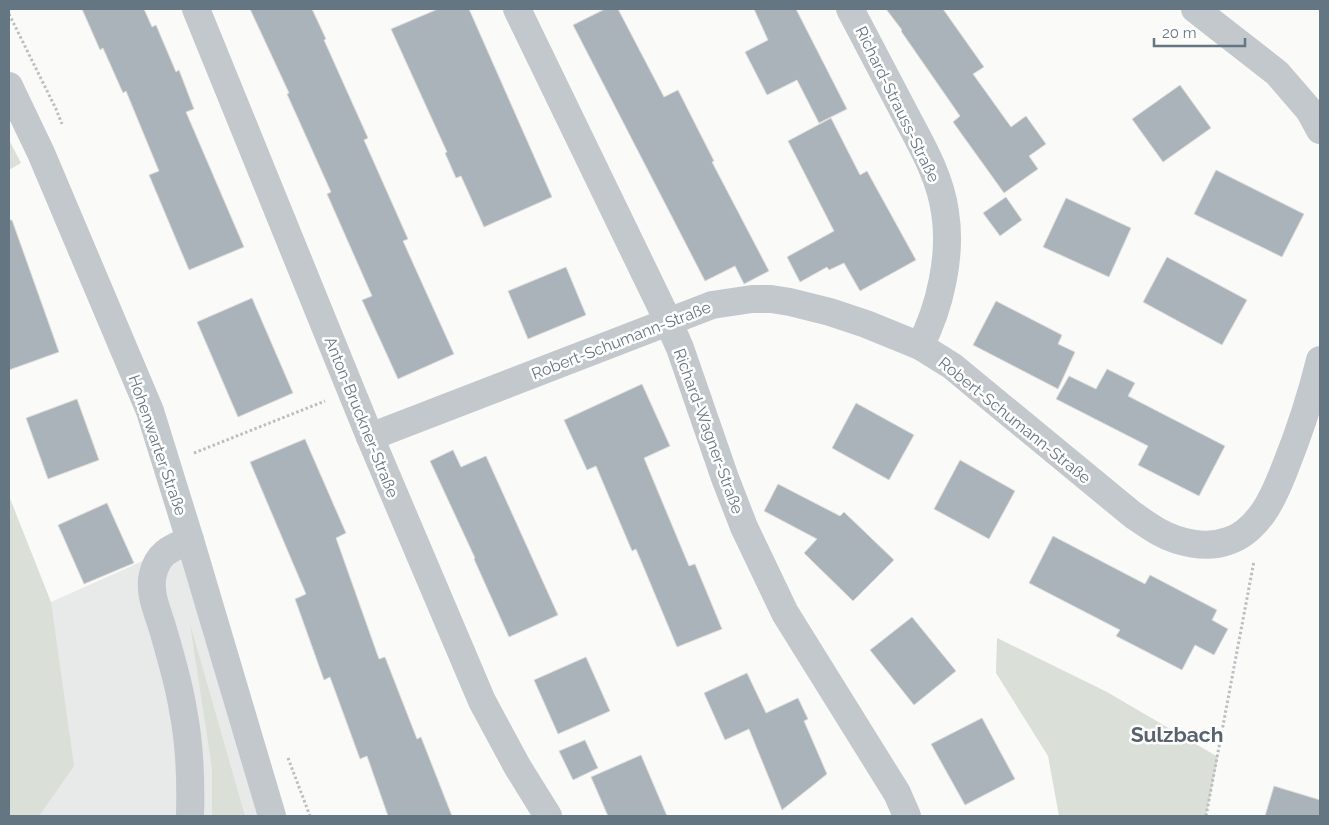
<svg xmlns="http://www.w3.org/2000/svg" width="1329" height="825" font-family="Raleway,sans-serif">
  <style>
    .built { fill: #e8e9e9 }
    .green { fill: #dadfd7 }
    .building { fill: #aab3b9; stroke: #dcdcda }
    .lines { fill: none; stroke-linecap: round; stroke-linejoin: round }
    .path { stroke: #bbbfc2; stroke-width: 3; stroke-dasharray: 2.5 2.5; stroke-linecap: butt }
    .minor { stroke: #c3c8cc; stroke-width: 28 }
    .labels { text-anchor: middle; stroke-width: 5; stroke-linejoin: round; paint-order: stroke }
    .street-label { font-size: 16px; fill: #657683; stroke: #fff }
    .district-label { font-size: 21px; font-weight: bold; fill: #57646e; stroke: #fff }
  </style>
  <rect width="100%" height="100%" fill="#fafaf8"/>
  <polygon class="built" points="190,540 272,816 9,816 9,654 51,602"/>
  <g class="green">
    <polygon points="9,140 21,163 9,170"/>
    <polygon points="9,496 51,602 74,766 39,816 9,816"/>
    <polygon points="190,624 245,816 212,816 212,768"/>
    <polygon points="997,638 1107,692 1218,757 1206,816 1059,816 1048,756 996,673"/>
  </g>
  <g class="building">
    <polygon points="82,9 144,9 152,27 156,25 176,72 179,70 194,109 186,112 244,247 189,270 149,175 159,171 126,91 123,93 103,48 100,50"/>
    <polygon points="250,9 312,9 326,39 324,40 368,138 364,140 408,239 403,241 454,354 398,379 362,300 372,296 327,194 331,192 287,94 289,93"/>
    <polygon points="438,9 469,9 552,197 484,227 461,176 456,178 445,153 447,152 391,29"/>
    <polygon points="605,9 618,9 664,97 678,90 714,161 712,162 769,271 744,284 735,266 705,281 573,25"/>
    <polygon points="754,9 796,9 847,109 819,123 797,80 767,95 745,52 768,40"/>
    <polygon points="886,9 943,9 984,67 973,74 1011,127 1026,116 1046,144 1029,156 1038,169 1004,193 953,122 960,116 901,31 902,30"/>
    <polygon points="1180,85 1211,128 1163,162 1132,119"/>
    <polygon points="831,118 860,175 867,171 916,260 860,291 844,263 829,270 827,267 800,282 787,257 834,231 788,141"/>
    <polygon points="1216,170 1304,214 1282,257 1194,214"/>
    <polygon points="1006,197 1022,220 1000,236 983,213"/>
    <polygon points="1066,198 1131,228 1109,277 1043,247"/>
    <polygon points="9,220 12,220 59,352 9,370"/>
    <polygon points="1167,257 1247,300 1222,345 1143,302"/>
    <polygon points="566,267 586,315 528,339 508,291"/>
    <polygon points="252,298 293,393 238,417 197,322"/>
    <polygon points="996,301 1062,335 1058,344 1075,352 1058,389 973,345"/>
    <polygon points="1107,369 1135,383 1128,396 1225,446 1199,496 1138,465 1148,446 1056,399 1069,376 1096,389"/>
    <polygon points="642,384 670,446 644,458 689,566 695,564 722,629 677,647 636,549 632,551 596,466 587,470 564,420"/>
    <polygon points="77,399 99,460 48,479 26,418"/>
    <polygon points="856,403 914,435 889,480 832,448"/>
    <polygon points="305,439 346,533 336,538 379,659 385,657 417,739 421,737 452,816 388,816 367,756 360,759 330,677 324,680 295,599 306,594 250,462"/>
    <polygon points="453,450 461,467 486,456 558,615 509,637 474,559 475,558 430,461"/>
    <polygon points="960,460 1015,491 989,539 934,509"/>
    <polygon points="778,484 840,516 844,512 894,560 853,601 804,553 817,539 764,511"/>
    <polygon points="107,503 134,563 84,584 58,525"/>
    <polygon points="1053,536 1145,584 1150,575 1217,610 1212,620 1228,629 1214,655 1195,645 1182,670 1116,636 1120,630 1029,583"/>
    <polygon points="912,617 956,671 914,705 870,650"/>
    <polygon points="586,657 610,711 558,734 534,680"/>
    <polygon points="747,673 766,713 798,698 808,719 804,721 827,774 782,810 749,729 725,740 704,693"/>
    <polygon points="982,718 1015,779 965,805 931,744"/>
    <polygon points="585,740 598,768 573,780 559,751"/>
    <polygon points="641,755 667,816 608,816 591,777"/>
    <polygon points="1274,786 1320,800 1320,816 1265,816"/>
  </g>
  <g class="lines">
    <g class="path">
      <polyline points="9,14 56,109 62,124"/>
      <polyline points="194,453 325,401"/>
      <polyline points="288,758 310,816"/>
      <polyline points="1206,816 1254,561"/>
    </g>
    <g class="minor">
      <polyline points="196,9 370,437 482,701 517,766 548,816"/>
      <polyline points="517,9 668,321 680,348 725,478 744,527 785,613 897,793 907,816"/>
      <path d="M 850,9 C 868,43 886,77 903,110 C 920,143 940,175 945,212 C 952,255 940,308 920,346"/>
      <polyline points="1195,9 1277,73 1309,110 1320,130"/>
      <polyline points="9,86 41,153 150,411 190,540 272,816"/>
      <path d="M 370,437 L 712,305 L 752,299 L 771,299 L 790,302 L 830,312 L 866,324 L 920,346 L 952,366 L 1133,515 C 1142,521 1150,527 1159,532 C 1179,543 1206,549 1228,541 C 1242,537 1255,524 1263,513 C 1273,499 1279,483 1285,468 C 1299,433 1311,397 1320,360"/>
      <path d="M 190,540 C 172,548 158,552 153,574 C 148,594 159,614 164,633 C 171,658 179,684 183,710 C 190,745 191,781 190,816"/>
    </g>
  </g>
  <g class="labels">
    <g class="street-label">
      <text transform="translate(898 104) rotate(64)" y="6">Richard-Strauss-Straße</text>
      <text transform="translate(621 340) rotate(-21)" y="6">Robert-Schumann-Straße</text>
      <text transform="translate(362 417) rotate(68)" y="6">Anton-Bruckner-Straße</text>
      <text transform="translate(1015 420) rotate(39)" y="6">Robert-Schumann-Straße</text>
      <text transform="translate(709 431) rotate(70)" y="6">Richard-Wagner-Straße</text>
      <text transform="translate(158 445) rotate(71)" y="6">Hohenwarter Straße</text>
    </g>
    <g class="district-label">
      <text x="1177" y="742">Sulzbach</text>
    </g>
  </g>
  <rect width="1329" height="825" fill="none" stroke="#657683" stroke-width="20"/>
  <path d="M1154 38v8h91v-8" fill="none" stroke="#657683" stroke-width="2.5"/>
  <text x="1162" y="38" font-size="15" fill="#657683" stroke="#ffffff" stroke-width="4" paint-order="stroke">20 m</text>
</svg>
